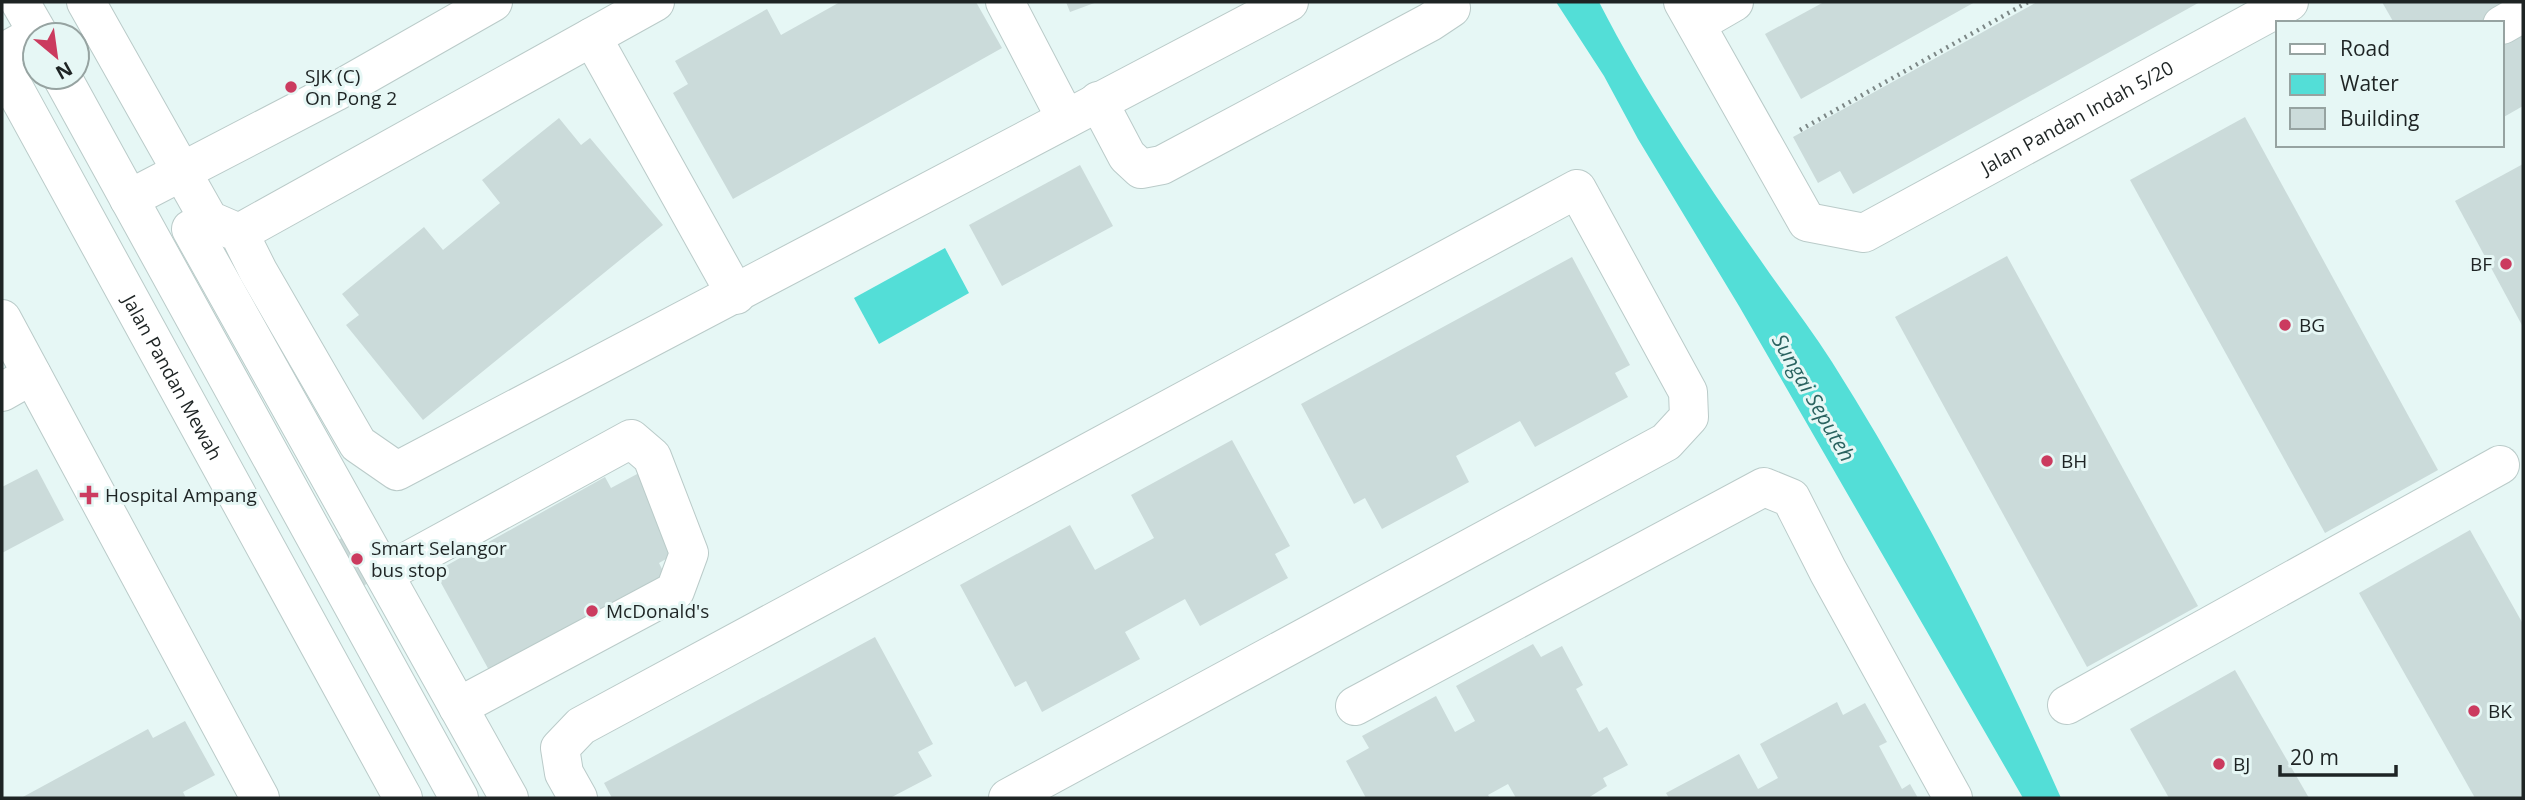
<svg xmlns="http://www.w3.org/2000/svg" width="2525" height="800" font-family="'Open Sans',sans-serif">
  <style>
    .water { fill: #53ded7 }
    .building { fill: #cbdbda }
    .lines { fill: none; stroke-linecap: round; stroke-linejoin: round }
    .minor-casing { stroke: #bacbc9; stroke-width: 40 }
    .major-casing { stroke: #bacbc9; stroke-width: 40 }
    .path { stroke: #7c8786; stroke-width: 4.5; stroke-dasharray: 2 5; stroke-linecap: butt }
    .minor { stroke: #fff; stroke-width: 38 }
    .major { stroke: #fff; stroke-width: 38 }
    .poi-dot { fill: #cb3b5f; stroke: #e6f7f5; stroke-width: 2.5 }
    .labels { text-anchor: middle; stroke-width: 6; stroke-linejoin: round; paint-order: stroke }
    .poi-label { font-size: 19px; fill: #1e2424; stroke: #e6f7f5; text-anchor: start }
    .street-label { font-size: 19px; fill: #1e2424; stroke: #e6f7f5 }
    .water-label { font-size: 21px; font-style: italic; fill: #2a6360; stroke: #e6f7f5 }
  </style>
  <rect width="100%" height="100%" fill="#e6f7f5"/>
  <g class="water">
    <path d="M 1556,2 L 1599,2 C 1644,90 1702,177 1759,258 C 1783,293 1809,326 1832,362 C 1920,501 1994,648 2061,798 L 2023,798 L 1739,306 L 1638,139 L 1604,76 Z"/>
    <polygon points="945,248 969,293 879,344 854,298"/>
  </g>
  <g class="building">
    <polygon points="840,2 976,2 1002,48 733,199 673,93 688,84 675,61 767,9 781,35"/>
    <polygon points="1066,2 1097,2 1070,12"/>
    <polygon points="1824,2 1975,2 1801,99 1765,34"/>
    <polygon points="2037,2 2200,2 1853,194 1840,171 1818,183 1793,137"/>
    <polygon points="2382,2 2516,2 2479,23 2394,23"/>
    <polygon points="2523,24 2523,106 2502,118 2502,37"/>
    <polygon points="2245,117 2438,470 2325,533 2130,180"/>
    <polygon points="559,118 581,145 590,138 663,225 423,420 346,325 359,315 342,294 424,227 443,250 500,203 482,180"/>
    <polygon points="2523,164 2523,327 2455,201"/>
    <polygon points="1080,165 1113,226 1002,286 969,225"/>
    <polygon points="2007,256 2198,606 2087,667 1895,317"/>
    <polygon points="1572,257 1630,365 1615,373 1628,397 1535,447 1520,421 1456,456 1469,482 1382,529 1365,498 1354,504 1301,404"/>
    <polygon points="1232,440 1290,546 1275,554 1288,578 1200,626 1185,599 1125,632 1140,659 1042,712 1026,681 1015,687 960,585 1070,525 1095,570 1154,538 1131,495"/>
    <polygon points="37,469 64,520 2,553 2,487"/>
    <polygon points="639,473 682,550 659,563 665,575 490,672 435,572 605,477 611,488"/>
    <polygon points="2470,530 2523,624 2523,798 2475,798 2359,593"/>
    <polygon points="353,532 378,578 361,587 336,541"/>
    <polygon points="875,637 933,744 918,752 932,776 890,798 612,798 604,783"/>
    <polygon points="1533,644 1541,657 1562,646 1583,685 1576,689 1599,732 1607,727 1628,765 1603,778 1607,786 1588,798 1516,798 1508,784 1488,795 1490,798 1366,798 1346,761 1369,748 1362,736 1436,696 1455,732 1475,721 1456,686"/>
    <polygon points="2235,670 2309,798 2169,798 2130,729"/>
    <polygon points="1837,702 1843,715 1865,703 1887,742 1879,746 1902,789 1910,784 1918,798 1669,798 1666,793 1739,754 1758,789 1778,778 1760,744"/>
    <polygon points="185,721 215,775 183,792 186,798 21,798 148,729 153,738"/>
  </g>
  <g class="lines">
    <defs>
      <g id="minor">
        <path d="M 86,2 L 209,220 L 239,233 L 258,271 L 358,444 L 397,471 C 695,316 991,157 1289,2"/>
        <polyline points="1005,2 1066,119"/>
        <path id="s1" d="M 1683,2 L 1807,222 L 1864,233 L 2289,2"/>
        <polyline points="1696,24 1734,2"/>
        <polyline points="2502,25 2523,13"/>
        <polyline points="592,37 736,295"/>
        <polyline points="2,53 35,35"/>
        <polyline points="1098,101 1127,156 1141,169 1162,165 1430,22 1451,8 1449,2"/>
        <polyline points="129,199 335,92 493,2"/>
        <polyline points="191,229 509,798"/>
        <polyline points="239,233 655,2"/>
        <polyline points="2,319 260,798"/>
        <polyline points="2,392 32,375"/>
        <polyline points="384,574 631,439 652,457 689,553 675,591 458,707"/>
        <polyline points="2067,705 2500,465"/>
        <polyline points="1355,706 1764,487 1791,498 1828,571 1953,798"/>
        <polyline points="578,798 564,773 560,748 581,726 1577,189 1688,392 1689,417 1666,442 1008,798"/>
      </g>
      <g id="major">
        <polyline points="20,2 39,35"/>
        <path id="s2" d="M 2,66 L 403,798"/>
        <polyline points="62,77 459,798"/>
      </g>
    </defs>
    <use href="#minor" class="minor-casing"/>
    <use href="#major" class="major-casing"/>
    <polyline class="path" points="1800,130 2028,2"/>
    <use href="#minor" class="minor"/>
    <use href="#major" class="major"/>
  </g>
  <g class="poi-dot">
    <circle cx="291" cy="87" r="7"/>
    <circle cx="2506" cy="264" r="7"/>
    <circle cx="2285" cy="325" r="7"/>
    <circle cx="2047" cy="461" r="7"/>
    <path d="M85.5 484.5h7v7h7v7h-7v7h-7v-7h-7v-7h7z"/>
    <circle cx="357" cy="559" r="7"/>
    <circle cx="592" cy="611" r="7"/>
    <circle cx="2474" cy="711" r="7"/>
    <circle cx="2219" cy="764" r="7"/>
  </g>
  <g class="labels">
    <g class="poi-label">
      <text x="305" y="83">SJK (C)<tspan x="305" dy="22">On Pong 2</tspan></text>
      <text x="2492" y="271" text-anchor="end">BF</text>
      <text x="2299" y="332">BG</text>
      <text x="2061" y="468">BH</text>
      <text x="105" y="502">Hospital Ampang</text>
      <text x="371" y="555">Smart Selangor<tspan x="371" dy="22">bus stop</tspan></text>
      <text x="606" y="618">McDonald's</text>
      <text x="2488" y="718">BK</text>
      <text x="2233" y="771">BJ</text>
    </g>
    <g class="street-label">
      <text dy="7" stroke="none"><textPath href="#s1" startOffset="553">Jalan Pandan Indah 5/20</textPath></text>
      <text dy="7" stroke="none"><textPath href="#s2" startOffset="355">Jalan Pandan Mewah</textPath></text>
    </g>
    <g class="water-label">
      <text transform="translate(1813 398) rotate(60)" y="7">Sungai Seputeh</text>
    </g>
  </g>
  <rect width="2525" height="800" fill="none" stroke="#1e2424" stroke-width="7"/>
  <rect x="2276" y="21" width="228" height="126" fill="#e6f7f5" stroke="#96a3a1" stroke-width="2"/>
  <rect x="2290" y="44" width="35" height="10" fill="#ffffff" stroke="#96a3a1" stroke-width="2"/>
  <text x="2340" y="56" font-size="21" fill="#1e2424">Road</text>
  <rect x="2290" y="74" width="35" height="21" fill="#53ded7" stroke="#96a3a1" stroke-width="2"/>
  <text x="2340" y="91" font-size="21" fill="#1e2424">Water</text>
  <rect x="2290" y="108" width="35" height="21" fill="#cbdbda" stroke="#96a3a1" stroke-width="2"/>
  <text x="2340" y="126" font-size="21" fill="#1e2424">Building</text>
  <g transform="translate(56 56) rotate(151)"><circle r="33" fill="#e6f7f5" stroke="#96a3a1" stroke-width="2"/>
  <path d="M0-5L12 26L0 18L-12 26Z" fill="#cb3b5f"/>
  <text y="-10" font-size="19" font-weight="bold" text-anchor="middle" fill="#1e2424">N</text>
  </g>
  <path d="M2280 765v10h116v-10" fill="none" stroke="#1e2424" stroke-width="3.5"/>
  <text x="2290" y="765" font-size="21" fill="#1e2424" stroke="#e6f7f5" stroke-width="5" paint-order="stroke">20 m</text>
</svg>
